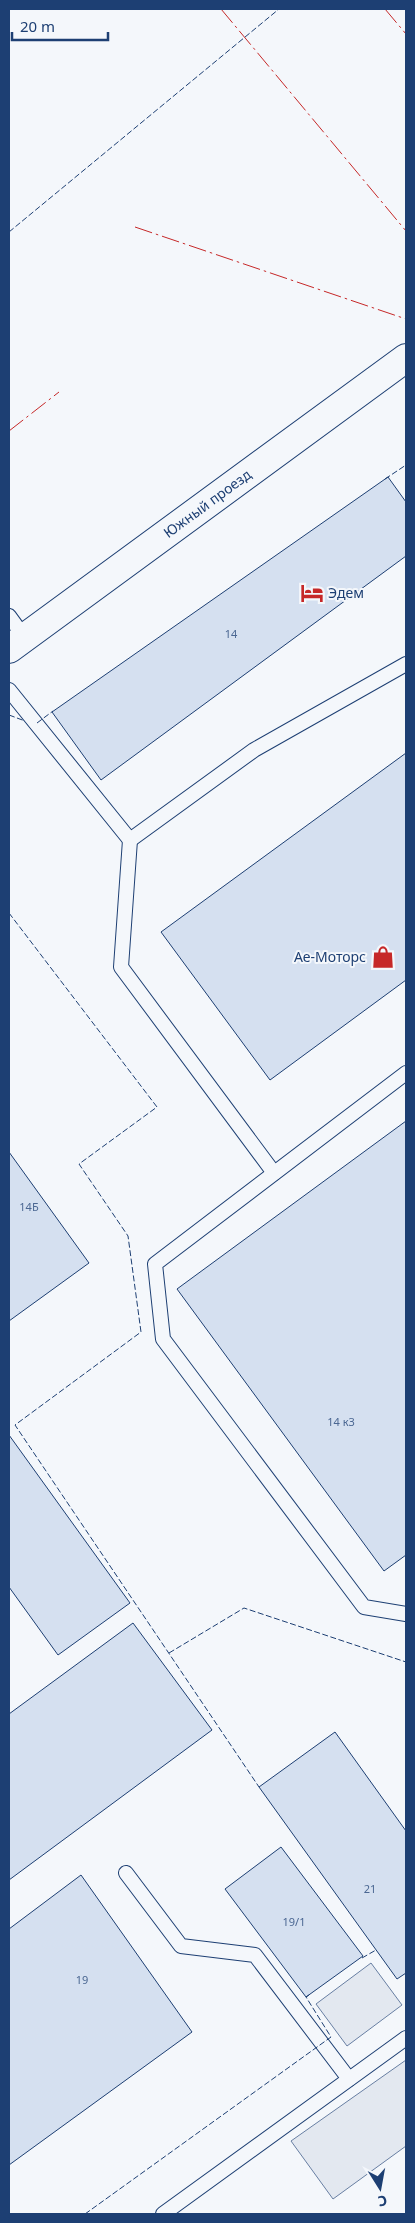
<svg xmlns="http://www.w3.org/2000/svg" width="415" height="2223" font-family="'Noto Sans',sans-serif">
  <style>
    .parking { fill: #e3e8f0; stroke: #687fa3 }
    .building { fill: #d5e0f0; stroke: #1d3f73 }
    .lines { fill: none; stroke-linecap: round; stroke-linejoin: round }
    .lane-casing { stroke: #1d3f73; stroke-width: 16 }
    .street-casing { stroke: #1d3f73; stroke-width: 30 }
    .lane { stroke: #f4f7fb; stroke-width: 14 }
    .street { stroke: #f4f7fb; stroke-width: 28 }
    .fence { stroke: #1d3f73; stroke-width: 1; stroke-dasharray: 6 2.5; stroke-linecap: butt }
    .power { stroke: #c62828; stroke-width: 1; stroke-dasharray: 18 4 2.5 4; stroke-linecap: butt }
    .labels { text-anchor: middle; stroke-width: 4; stroke-linejoin: round; paint-order: stroke }
    .number-label { font-size: 11px; fill: #4b6792 }
    .street-label { font-size: 14px; fill: #1d3f73; stroke: #f4f7fb }
    .poi-label { font-size: 14px; fill: #1d3f73; stroke: #f4f7fb; text-anchor: start }
  </style>
  <rect width="100%" height="100%" fill="#f4f7fb"/>
  <g class="parking">
    <polygon points="371,1963 402,2005 347,2046 316,2004"/>
    <polygon points="406,2060 406,2146 333,2199 291,2141"/>
  </g>
  <g class="building">
    <polygon points="388,477 406,502 406,556 101,780 52,712"/>
    <polygon points="406,753 406,980 270,1080 161,932"/>
    <polygon points="406,1121 406,1555 384,1571 177,1289"/>
    <polygon points="9,1152 89,1263 9,1321"/>
    <polygon points="9,1435 130,1603 58,1655 9,1587"/>
    <polygon points="133,1623 212,1730 9,1880 9,1714"/>
    <polygon points="335,1732 406,1831 406,1973 397,1979 259,1787"/>
    <polygon points="281,1847 363,1956 306,1997 225,1889"/>
    <polygon points="81,1875 192,2032 9,2165 9,1929"/>
  </g>
  <g class="lines">
    <defs>
      <g id="lane">
        <polyline points="9,616 25,638"/>
        <polyline points="9,690 130,840 254,750 406,664"/>
        <polyline points="130,840 121,967 274,1173"/>
        <polyline points="406,1073 155,1264 163,1339 364,1607 406,1614"/>
        <polyline points="126,1873 181,1946 255,1955 349,2079"/>
        <polyline points="163,2214 406,2038"/>
      </g>
      <g id="street">
        <path id="s1" d="M 9,649 L 406,358"/>
      </g>
    </defs>
    <use href="#lane" class="lane-casing"/>
    <use href="#street" class="street-casing"/>
    <use href="#lane" class="lane"/>
    <use href="#street" class="street"/>
    <g class="fence">
      <polyline points="9,232 279,9"/>
      <polyline points="385,479 406,465"/>
      <polyline points="9,715 25,721"/>
      <polyline points="37,723 53,711"/>
      <polyline points="9,913 157,1107 79,1164 128,1236 141,1332 15,1425 259,1787"/>
      <polyline points="169,1653 244,1608 406,1662"/>
      <polyline points="362,1958 376,1950"/>
      <polyline points="85,2214 331,2037 306,1997 309,1995"/>
    </g>
    <g class="power">
      <polyline points="221,9 406,231"/>
      <polyline points="385,9 406,34"/>
      <polyline points="135,227 406,319"/>
      <polyline points="9,431 59,392"/>
    </g>
  </g>
  <defs>
    <symbol id="hotel-bare" viewBox="-9 -9 18 18"><path d="M-6-4.5h1.5V1H6V5H4.5V3h-9V5H-6ZM-4 0a1.8 1.8 0 1 1 3.6 0ZM.5 0V-2.5h3Q6-2.5 6 0Z" fill="#c62828" stroke="#f4f7fb" stroke-width="2.5" paint-order="stroke"/></symbol>
    <symbol id="shop-bare" viewBox="-9 -9 18 18"><path d="M-5-2.5h2.3a2.7 3.5 0 0 1 5.4 0H5L5.5 6h-11ZM-1.5-2.5h3a1.5 2.3 0 0 0-3 0Z" fill="#c62828" stroke="#f4f7fb" stroke-width="2.5" paint-order="stroke"/></symbol>
  </defs>
  <g fill-rule="evenodd">
    <use href="#hotel-bare" x="296" y="577" width="32" height="32"/>
    <use href="#shop-bare" x="367" y="941" width="32" height="32"/>
  </g>
  <g class="labels">
    <g class="number-label">
      <text x="231" y="638">14</text>
      <text x="29" y="1211">14Б</text>
      <text x="341" y="1426">14 к3</text>
      <text x="370" y="1893">21</text>
      <text x="294" y="1926">19/1</text>
      <text x="82" y="1984">19</text>
    </g>
    <g class="street-label">
      <text dy="5" stroke="none"><textPath href="#s1" startOffset="246">Южный проезд</textPath></text>
    </g>
    <g class="poi-label">
      <text x="328" y="598">Эдем</text>
      <text x="366" y="962" text-anchor="end">Ае-Моторс</text>
    </g>
  </g>
  <rect width="415" height="2223" fill="none" stroke="#1d3f73" stroke-width="20"/>
  <g transform="translate(380 2188) rotate(169)" stroke="#f4f7fb" stroke-width="4" paint-order="stroke">
  <path d="M0-4L9 19L0 12L-9 19Z" fill="#1d3f73"/>
  <text y="-8" font-size="14" font-weight="bold" text-anchor="middle" fill="#1d3f73">С</text>
  </g>
  <path d="M12 32v8h96v-8" fill="none" stroke="#1d3f73" stroke-width="2.5"/>
  <text x="20" y="32" font-size="15" fill="#1d3f73" stroke="#f4f7fb" stroke-width="4" paint-order="stroke">20 m</text>
</svg>
